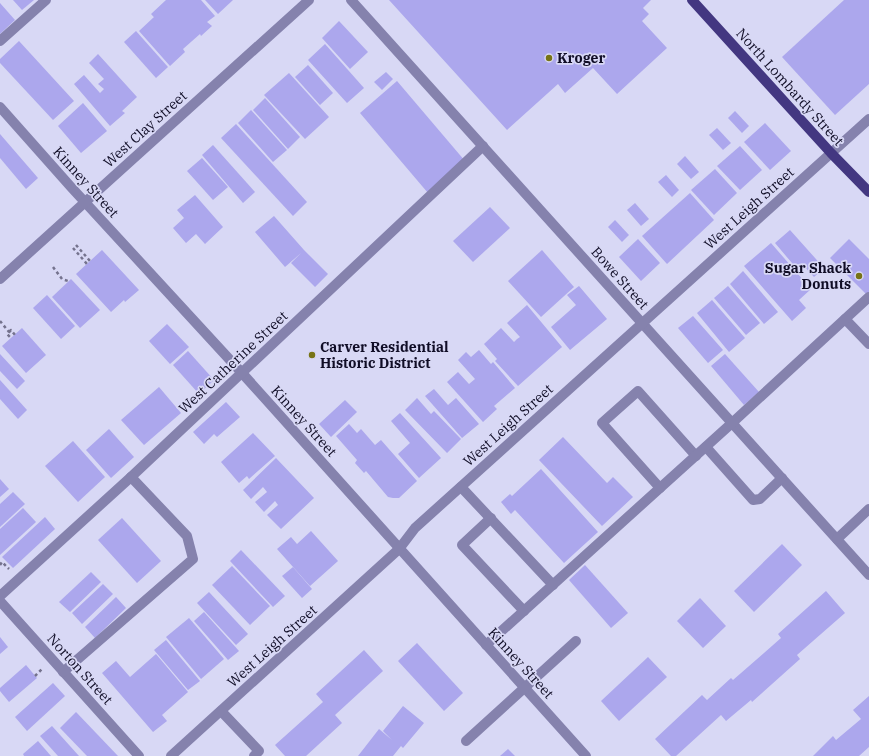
<svg xmlns="http://www.w3.org/2000/svg" width="869" height="756" font-family="'IBM Plex Serif',serif">
  <style>
    .building { fill: #aca7ed }
    .lines { fill: none; stroke-linecap: round; stroke-linejoin: round }
    .path { stroke: #74728d; stroke-width: 2.5; stroke-dasharray: 3 3; stroke-linecap: butt }
    .minor { stroke: #8582ad; stroke-width: 10 }
    .major { stroke: #433781; stroke-width: 10 }
    .poi-dot { fill: #777316; stroke: #d8d8f5; stroke-width: 1.5 }
    .labels { text-anchor: middle; stroke-width: 3.5; stroke-linejoin: round; paint-order: stroke }
    .poi-label { font-size: 14px; font-weight: bold; fill: #100d26; stroke: #d8d8f5; text-anchor: start }
    .street-label { font-size: 14px; fill: #100d26; stroke: #d8d8f5 }
  </style>
  <rect width="100%" height="100%" fill="#d8d8f5"/>
  <g class="building">
    <polygon points="13,0 34,0 22,10"/>
    <polygon points="166,0 201,0 215,16 207,22 212,26 201,36 200,34 183,49 185,52 170,66 139,31 154,17 164,28 151,14"/>
    <polygon points="205,0 233,0 218,14"/>
    <polygon points="389,0 651,0 643,8 649,14 642,21 667,48 617,94 593,68 565,93 558,84 507,130"/>
    <polygon points="844,0 869,0 869,84 835,115 782,57"/>
    <polygon points="0,3 15,20 0,34"/>
    <polygon points="339,21 368,52 350,69 322,38"/>
    <polygon points="136,31 168,67 156,78 124,42"/>
    <polygon points="19,41 74,101 53,120 0,63 0,59"/>
    <polygon points="325,44 364,88 347,103 308,60"/>
    <polygon points="98,54 137,97 122,111 125,113 110,126 74,84 84,75 100,93 104,89 98,84 104,79 89,63"/>
    <polygon points="308,65 333,93 320,105 295,77"/>
    <polygon points="386,72 393,79 382,90 374,82"/>
    <polygon points="289,73 329,117 305,139 264,95"/>
    <polygon points="397,81 465,161 428,193 360,113"/>
    <polygon points="265,98 300,137 288,149 253,110"/>
    <polygon points="83,103 107,131 81,153 58,126"/>
    <polygon points="251,110 287,150 273,162 238,123"/>
    <polygon points="735,111 749,126 742,133 728,118"/>
    <polygon points="765,123 791,151 770,170 744,142"/>
    <polygon points="236,124 307,202 293,216 221,138"/>
    <polygon points="717,128 731,143 723,150 709,135"/>
    <polygon points="0,134 38,178 26,189 0,158"/>
    <polygon points="213,145 255,192 243,203 202,155"/>
    <polygon points="740,146 762,170 740,190 717,166"/>
    <polygon points="685,156 699,172 691,179 677,164"/>
    <polygon points="202,158 228,187 213,200 187,171"/>
    <polygon points="715,169 737,193 714,215 691,190"/>
    <polygon points="666,175 679,190 672,197 658,182"/>
    <polygon points="690,193 714,220 667,264 642,236"/>
    <polygon points="195,195 223,227 205,244 196,234 186,243 173,228 184,218 177,210"/>
    <polygon points="635,203 649,219 641,226 627,210"/>
    <polygon points="490,207 510,228 473,262 453,241"/>
    <polygon points="274,216 304,250 328,274 315,287 291,263 301,253 285,267 255,232"/>
    <polygon points="615,220 629,235 622,242 608,227"/>
    <polygon points="790,230 824,268 814,277 802,264 797,269 775,243"/>
    <polygon points="638,239 660,263 641,281 619,257"/>
    <polygon points="849,239 869,259 869,293 867,295 830,258"/>
    <polygon points="771,243 811,289 799,300 806,308 792,321 744,266"/>
    <polygon points="102,250 139,290 125,302 124,300 111,312 76,274"/>
    <polygon points="542,250 574,287 541,317 508,281"/>
    <polygon points="743,271 778,312 764,324 730,284"/>
    <polygon points="71,279 100,310 80,328 52,297"/>
    <polygon points="579,286 607,319 570,350 551,327 576,305 567,295"/>
    <polygon points="728,286 760,323 746,335 714,298"/>
    <polygon points="47,295 75,326 61,339 33,308"/>
    <polygon points="712,300 745,338 729,352 697,313"/>
    <polygon points="527,305 562,347 518,386 495,361 497,359 484,344 501,328 514,342 517,339 520,337 507,323"/>
    <polygon points="693,316 723,350 708,363 678,328"/>
    <polygon points="167,324 189,347 170,364 149,341"/>
    <polygon points="22,328 46,355 26,373 2,346"/>
    <polygon points="479,350 491,364 493,362 515,388 494,406 497,409 483,422 447,382 458,372 469,384 475,379 458,360 466,352 471,357"/>
    <polygon points="188,351 214,380 199,394 173,365"/>
    <polygon points="0,354 25,381 17,389 0,371"/>
    <polygon points="725,354 759,392 744,405 711,366"/>
    <polygon points="0,380 27,410 18,419 0,399"/>
    <polygon points="159,387 181,413 144,445 121,420"/>
    <polygon points="434,389 448,405 456,398 479,424 462,438 425,396"/>
    <polygon points="417,398 431,414 434,411 461,439 447,453 405,410"/>
    <polygon points="345,400 357,412 331,437 319,424"/>
    <polygon points="226,402 240,417 217,437 214,434 204,444 193,432"/>
    <polygon points="400,413 441,458 419,478 398,454 410,443 391,421"/>
    <polygon points="349,424 357,433 361,429 375,445 381,440 417,481 399,498 393,498 388,497 366,471 364,473 355,463 357,460 336,436"/>
    <polygon points="109,429 134,457 111,478 86,450"/>
    <polygon points="253,433 275,456 249,479 247,476 239,483 221,462"/>
    <polygon points="563,437 607,483 613,477 633,497 602,526 539,460"/>
    <polygon points="73,441 105,477 78,502 45,466"/>
    <polygon points="276,458 314,498 281,529 267,515 278,505 275,501 264,512 255,502 267,492 263,487 251,499 243,490"/>
    <polygon points="541,469 598,532 564,563 515,510 511,514 501,502 510,494 512,496"/>
    <polygon points="0,479 9,489 0,497"/>
    <polygon points="13,492 25,504 0,527 0,504"/>
    <polygon points="23,508 36,522 0,555 0,529"/>
    <polygon points="45,517 55,529 13,568 2,557"/>
    <polygon points="122,518 161,561 137,583 98,540"/>
    <polygon points="311,531 338,561 310,586 277,549 291,537 297,544"/>
    <polygon points="782,544 802,565 754,612 734,591"/>
    <polygon points="241,550 285,596 273,607 230,561"/>
    <polygon points="585,565 628,613 611,628 569,580"/>
    <polygon points="232,566 270,606 250,625 212,585"/>
    <polygon points="293,567 312,589 302,598 282,576"/>
    <polygon points="91,572 101,582 70,612 59,602"/>
    <polygon points="103,584 113,594 82,624 72,613"/>
    <polygon points="826,591 845,613 797,655 800,659 752,702 751,700 726,721 721,715 676,756 671,756 655,739 702,695 707,700 731,678 733,680 781,638 778,634"/>
    <polygon points="209,592 248,634 236,645 197,603"/>
    <polygon points="116,597 126,608 95,638 85,627"/>
    <polygon points="700,598 726,626 703,648 677,621"/>
    <polygon points="204,612 239,651 228,660 194,621"/>
    <polygon points="189,618 224,659 201,679 166,637"/>
    <polygon points="0,637 8,647 0,654"/>
    <polygon points="166,640 200,681 188,690 154,650"/>
    <polygon points="417,643 463,693 444,711 398,661"/>
    <polygon points="364,650 383,671 335,715 342,723 306,756 285,756 275,745 323,702 316,694"/>
    <polygon points="156,654 188,692 162,715 167,721 153,732 102,673 116,661 130,677"/>
    <polygon points="648,657 667,677 619,721 601,701"/>
    <polygon points="26,665 37,678 9,702 0,691 0,688"/>
    <polygon points="53,683 65,696 27,731 15,717"/>
    <polygon points="869,696 869,747 859,756 813,756 833,736 836,740 861,719 853,710"/>
    <polygon points="403,706 424,723 403,748 401,746 393,756 358,756 379,729 392,740 383,731"/>
    <polygon points="76,712 118,756 87,756 60,728"/>
    <polygon points="52,726 79,756 58,756 40,736"/>
    <polygon points="38,741 51,756 24,756 23,754"/>
    <polygon points="508,749 515,756 500,756"/>
  </g>
  <g class="lines">
    <g class="path">
      <polyline points="76,245 90,261"/>
      <polyline points="73,248 87,264"/>
      <polyline points="53,267 62,279 68,281"/>
      <polyline points="0,321 9,332 7,334 11,338"/>
      <polyline points="9,332 11,330 15,335"/>
      <polyline points="0,565 2,562 9,569"/>
      <polyline points="35,676 42,669"/>
    </g>
    <g class="minor">
      <polyline points="351,0 869,575"/>
      <polyline points="0,41 46,0"/>
      <polyline points="0,107 71,187 242,373 586,756"/>
      <polyline points="0,279 309,0"/>
      <polyline points="845,319 869,344"/>
      <polyline points="706,447 753,500 760,499 782,478"/>
      <polyline points="461,487 553,585"/>
      <polyline points="660,488 602,423 638,391 696,456"/>
      <polyline points="491,518 462,545 524,611"/>
      <polyline points="837,539 869,509"/>
      <polyline points="0,596 131,477 483,146"/>
      <polyline points="0,601 139,756"/>
      <polyline points="486,645 732,423 869,297"/>
      <polyline points="63,672 193,559 187,536 131,477"/>
      <polyline points="221,711 259,751 254,756"/>
      <polyline points="466,741 576,641"/>
      <polyline points="171,756 399,549 415,528 869,119"/>
    </g>
    <polyline class="major" points="692,0 831,153 869,192"/>
  </g>
  <g class="poi-dot">
    <circle cx="549" cy="58" r="4"/>
    <circle cx="859" cy="276" r="4"/>
    <circle cx="312" cy="355" r="4"/>
  </g>
  <g class="labels">
    <g class="poi-label">
      <text x="557" y="63">Kroger</text>
      <text x="851" y="273" text-anchor="end">Sugar Shack<tspan x="851" dy="16">Donuts</tspan></text>
      <text x="320" y="352">Carver Residential<tspan x="320" dy="16">Historic District</tspan></text>
    </g>
    <g class="street-label">
      <text transform="translate(790 87) rotate(48)" y="5">North Lombardy Street</text>
      <text transform="translate(145 129) rotate(-42)" y="5">West Clay Street</text>
      <text transform="translate(86 182) rotate(48)" y="5">Kinney Street</text>
      <text transform="translate(749 208) rotate(-42)" y="5">West Leigh Street</text>
      <text transform="translate(620 278) rotate(48)" y="5">Bowe Street</text>
      <text transform="translate(233 362) rotate(-43)" y="5">West Catherine Street</text>
      <text transform="translate(304 421) rotate(48)" y="5">Kinney Street</text>
      <text transform="translate(508 425) rotate(-42)" y="5">West Leigh Street</text>
      <text transform="translate(272 646) rotate(-42)" y="5">West Leigh Street</text>
      <text transform="translate(521 663) rotate(48)" y="5">Kinney Street</text>
      <text transform="translate(80 669) rotate(48)" y="5">Norton Street</text>
    </g>
  </g>
</svg>
